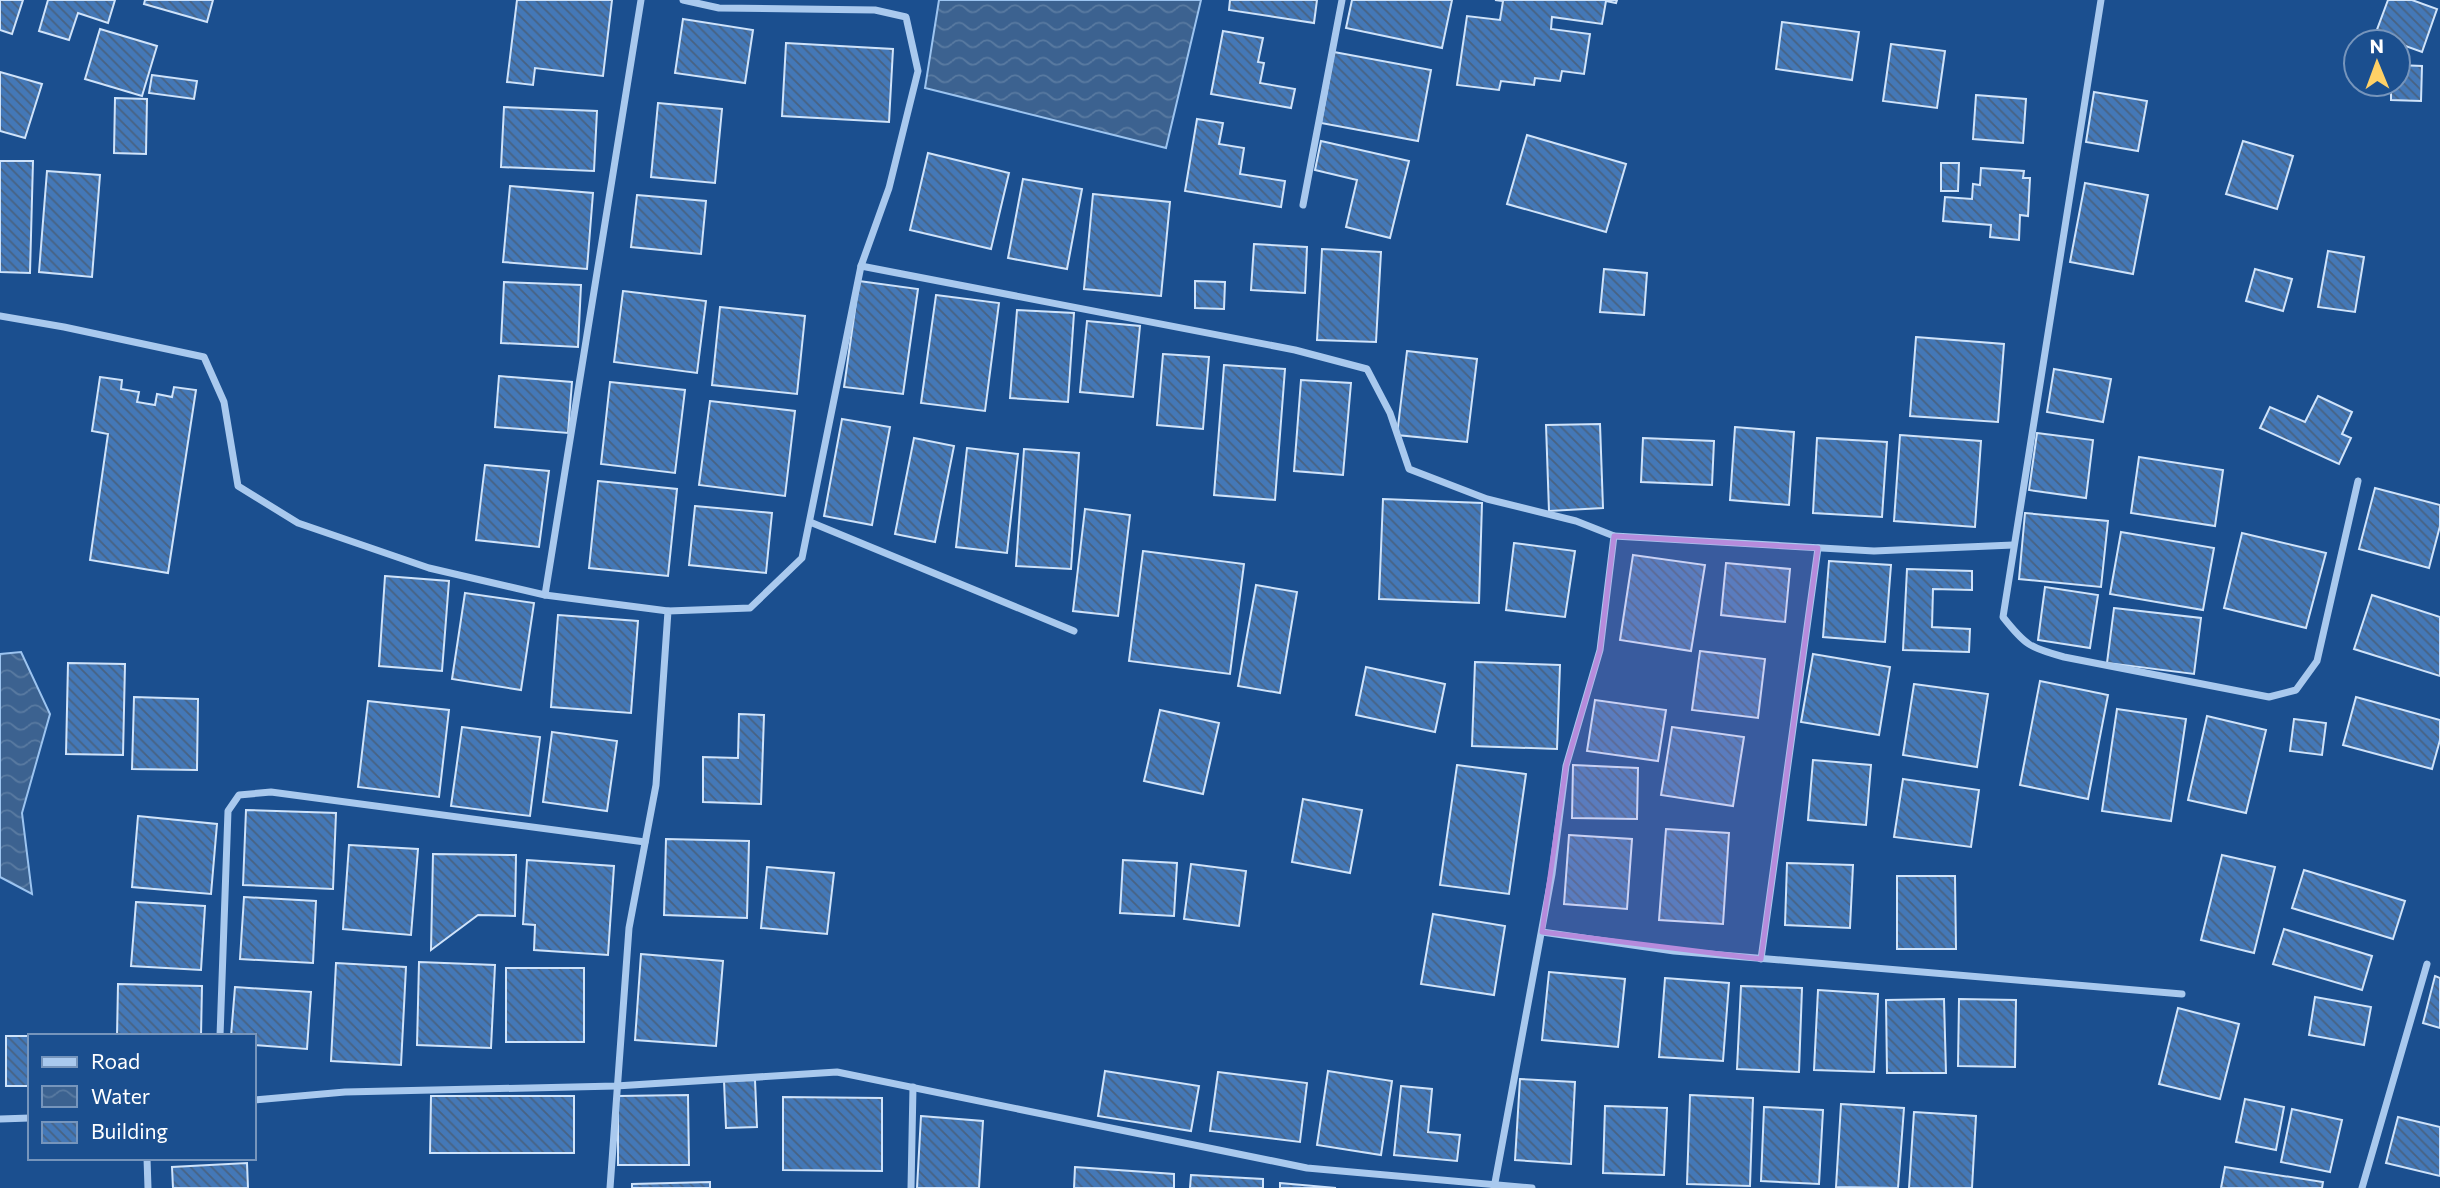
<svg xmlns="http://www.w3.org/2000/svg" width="2440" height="1188" font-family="Commissioner,sans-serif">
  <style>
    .water { fill: url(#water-waves); stroke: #9cc4f0; stroke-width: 2 }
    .building { fill: url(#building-back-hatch); stroke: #cfe3fa; stroke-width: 2 }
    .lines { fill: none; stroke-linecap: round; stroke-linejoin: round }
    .minor { stroke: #a9c9ee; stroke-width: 7 }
    .marked { fill: #b68bdc; fill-opacity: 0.2; stroke: #b68bdc; stroke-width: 5; stroke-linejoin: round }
  </style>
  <defs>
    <pattern id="water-waves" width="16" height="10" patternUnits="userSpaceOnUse" patternTransform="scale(1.75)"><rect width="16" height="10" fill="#3c6290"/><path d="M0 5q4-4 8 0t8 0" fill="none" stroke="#597aa1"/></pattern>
    <pattern id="building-back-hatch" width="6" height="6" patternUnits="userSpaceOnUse" patternTransform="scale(1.75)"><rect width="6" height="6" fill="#4478b7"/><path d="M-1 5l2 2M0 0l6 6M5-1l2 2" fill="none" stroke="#486282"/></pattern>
  </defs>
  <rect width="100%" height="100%" fill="#1b4f8f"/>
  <g class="water">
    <polygon points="939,0 1201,0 1166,148 925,88"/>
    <polygon points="21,652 50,714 22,813 32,894 0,877 0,654"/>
  </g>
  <g class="building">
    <polygon points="0,0 23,0 12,34 0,30"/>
    <polygon points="48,0 115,0 108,23 78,13 69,40 39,31"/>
    <polygon points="145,0 213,0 207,22 144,4"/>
    <polygon points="517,0 612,0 603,76 535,68 533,85 507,82"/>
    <polygon points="1230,0 1317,0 1314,23 1229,10"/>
    <polygon points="1352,0 1452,0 1442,48 1346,28"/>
    <polygon points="1495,0 1617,0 1616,3 1606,1 1602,24 1552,17 1551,29 1590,34 1584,74 1562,71 1560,81 1535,78 1534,85 1501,81 1499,90 1457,85 1467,16 1500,20 1503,1"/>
    <polygon points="2388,0 2412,0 2437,9 2422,52 2375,35"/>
    <polygon points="683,19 753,30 745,83 675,73"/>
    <polygon points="1782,22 1859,32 1852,80 1776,69"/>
    <polygon points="100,29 157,46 142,96 85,79"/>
    <polygon points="1223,31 1263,38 1258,62 1264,63 1260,83 1295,89 1291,108 1211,94"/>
    <polygon points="786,43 893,49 889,122 782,116"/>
    <polygon points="1891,44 1945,51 1937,108 1883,101"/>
    <polygon points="1334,52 1431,70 1418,141 1321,123"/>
    <polygon points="2398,65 2422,66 2421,101 2391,100 2391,84 2398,84"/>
    <polygon points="0,72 42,84 25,138 0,131"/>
    <polygon points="152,75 197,81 194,99 149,93"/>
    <polygon points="2094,92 2147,101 2138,151 2086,142"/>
    <polygon points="1976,95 2026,99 2023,143 1973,139"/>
    <polygon points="115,98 147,99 146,154 114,153"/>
    <polygon points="658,103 722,109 715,183 651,177"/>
    <polygon points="504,107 597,111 594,171 501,167"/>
    <polygon points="1197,119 1223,123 1219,144 1244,148 1240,174 1285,181 1281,207 1185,191"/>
    <polygon points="1527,135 1626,164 1606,232 1507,204"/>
    <polygon points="1321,141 1409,161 1390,238 1346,227 1357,180 1315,170"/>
    <polygon points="2243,141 2293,156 2277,209 2226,194"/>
    <polygon points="928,153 1009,173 991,249 910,230"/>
    <polygon points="0,161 33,161 30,273 0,272"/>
    <polygon points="1941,163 1959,163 1958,191 1941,191"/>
    <polygon points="1981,168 2024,171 2023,178 2030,178 2028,216 2020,215 2019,240 1990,237 1991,225 1943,221 1945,197 1972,199 1973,184 1980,185"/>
    <polygon points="47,171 100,175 92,277 39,272"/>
    <polygon points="1023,179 1082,189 1067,269 1008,258"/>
    <polygon points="2085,183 2148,195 2133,274 2070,262"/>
    <polygon points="510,186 593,193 587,269 503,262"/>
    <polygon points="1093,194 1170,202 1161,296 1084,289"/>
    <polygon points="637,195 706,201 701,254 631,247"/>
    <polygon points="1254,244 1307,247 1305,293 1251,290"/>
    <polygon points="1322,249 1381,252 1376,342 1317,340"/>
    <polygon points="2328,251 2364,257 2355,312 2318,307"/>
    <polygon points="1604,269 1647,273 1644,315 1600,312"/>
    <polygon points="2255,269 2292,279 2283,311 2246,301"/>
    <polygon points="859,281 918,289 903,394 844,387"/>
    <polygon points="1195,281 1225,282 1224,309 1195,308"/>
    <polygon points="504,282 581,285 578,347 501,343"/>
    <polygon points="623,291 706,301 697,373 614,362"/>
    <polygon points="936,295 999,303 985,411 921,403"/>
    <polygon points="720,307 805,316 797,394 712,385"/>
    <polygon points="1017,310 1074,313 1068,402 1010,398"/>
    <polygon points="1087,321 1140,326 1133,397 1080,392"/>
    <polygon points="1916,337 2004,344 1998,422 1910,416"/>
    <polygon points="1407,351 1477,359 1467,442 1397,435"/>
    <polygon points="1163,354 1209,357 1203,429 1157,425"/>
    <polygon points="1224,365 1285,369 1275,500 1214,495"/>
    <polygon points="2054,369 2111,379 2103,422 2047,412"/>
    <polygon points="499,376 572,382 568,433 495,427"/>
    <polygon points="100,377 122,380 121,389 139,392 137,402 155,405 157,394 172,397 174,387 196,390 168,573 90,560 108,434 92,431"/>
    <polygon points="1301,380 1351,383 1343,475 1294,471"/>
    <polygon points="610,382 685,390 675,473 601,464"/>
    <polygon points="2318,396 2352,412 2342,434 2351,438 2339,464 2260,428 2270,407 2305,422"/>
    <polygon points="710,401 795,411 785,496 699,485"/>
    <polygon points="842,419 890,427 872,525 824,516"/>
    <polygon points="1600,424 1603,508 1549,511 1546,425"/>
    <polygon points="1735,427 1794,432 1789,505 1730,500"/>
    <polygon points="2037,433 2093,440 2086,498 2029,490"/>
    <polygon points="1900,435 1981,441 1975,527 1894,521"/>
    <polygon points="914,438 954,446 935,542 895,534"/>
    <polygon points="1643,438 1714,441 1712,485 1641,482"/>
    <polygon points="1817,438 1887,442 1882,517 1813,513"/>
    <polygon points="967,448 1018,454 1007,553 956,547"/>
    <polygon points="1024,449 1079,453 1071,569 1016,566"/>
    <polygon points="2139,457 2223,470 2215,526 2131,513"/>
    <polygon points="485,465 549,471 539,547 476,540"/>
    <polygon points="598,481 677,489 668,576 589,568"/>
    <polygon points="2375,488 2440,505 2440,526 2429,568 2359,549"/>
    <polygon points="1383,499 1482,503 1479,603 1379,599"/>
    <polygon points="695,506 772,513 766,573 689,565"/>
    <polygon points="1085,509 1130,515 1118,616 1073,611"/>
    <polygon points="2025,513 2108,521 2101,587 2019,579"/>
    <polygon points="2121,532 2214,548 2203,610 2110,594"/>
    <polygon points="2242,533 2326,553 2306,628 2224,608"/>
    <polygon points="1514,543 1575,551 1565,617 1506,610"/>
    <polygon points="1143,551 1244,564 1230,674 1129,661"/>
    <polygon points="1633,555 1705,565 1691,651 1620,640"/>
    <polygon points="1829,561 1891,565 1885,642 1823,637"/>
    <polygon points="1726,563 1790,569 1785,622 1721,615"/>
    <polygon points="1907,569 1972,571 1972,590 1933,589 1932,627 1970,629 1969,652 1903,650"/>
    <polygon points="385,576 449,581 442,671 379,666"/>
    <polygon points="1256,585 1297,592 1280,693 1238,686"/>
    <polygon points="2045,587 2098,595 2090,648 2038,640"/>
    <polygon points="465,593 534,603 521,690 452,679"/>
    <polygon points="2372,595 2440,617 2440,676 2354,649"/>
    <polygon points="2114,608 2201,618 2194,674 2107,663"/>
    <polygon points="558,615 638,621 631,713 551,707"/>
    <polygon points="1700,651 1765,659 1758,718 1692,710"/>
    <polygon points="1813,654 1890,667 1879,735 1801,722"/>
    <polygon points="1475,662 1560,665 1557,749 1472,746"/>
    <polygon points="68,663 125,664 123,755 66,754"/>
    <polygon points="1366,667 1445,684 1435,732 1356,715"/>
    <polygon points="2040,681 2108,695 2088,799 2020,785"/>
    <polygon points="1914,684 1988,694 1977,767 1903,755"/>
    <polygon points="134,697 198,699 197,770 132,769"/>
    <polygon points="2356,697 2440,720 2440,740 2432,769 2343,745"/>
    <polygon points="1595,700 1666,710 1658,761 1587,751"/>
    <polygon points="368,701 449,710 439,797 358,787"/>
    <polygon points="2117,709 2186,719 2171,821 2102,811"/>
    <polygon points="1160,710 1219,723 1203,794 1144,781"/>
    <polygon points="739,714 764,715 761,804 703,802 703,757 738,758"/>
    <polygon points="2207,716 2266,730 2246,813 2188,800"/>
    <polygon points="2294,719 2326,723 2322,755 2290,751"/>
    <polygon points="462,727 540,737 530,816 451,806"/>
    <polygon points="1672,727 1744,737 1733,806 1661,795"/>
    <polygon points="552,732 617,741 607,811 543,802"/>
    <polygon points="1813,760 1871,765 1866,825 1808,820"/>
    <polygon points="1457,765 1526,774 1509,894 1440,885"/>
    <polygon points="1573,765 1638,768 1637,819 1572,818"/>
    <polygon points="1903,779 1979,790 1971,847 1894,837"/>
    <polygon points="1303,799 1362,810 1350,873 1292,862"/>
    <polygon points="246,810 336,813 333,889 243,885"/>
    <polygon points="138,816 217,824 211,894 132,887"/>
    <polygon points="1666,829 1729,833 1723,924 1659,920"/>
    <polygon points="1569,835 1632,839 1627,909 1564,904"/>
    <polygon points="666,839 749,841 747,918 664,915"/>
    <polygon points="349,845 418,849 411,935 343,929"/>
    <polygon points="433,854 516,855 515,916 478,915 431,950"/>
    <polygon points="2222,855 2275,867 2254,953 2201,940"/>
    <polygon points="527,860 614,866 608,955 534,950 535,925 523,924"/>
    <polygon points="1123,860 1177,863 1174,916 1120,913"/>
    <polygon points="1787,863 1853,865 1850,928 1785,925"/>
    <polygon points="1191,864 1246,871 1239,926 1184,919"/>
    <polygon points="767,867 834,873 827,934 761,928"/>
    <polygon points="2304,870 2405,901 2393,939 2292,908"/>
    <polygon points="1897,876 1955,876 1956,949 1897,949"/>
    <polygon points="244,897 316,901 313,963 240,959"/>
    <polygon points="136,902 205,906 201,970 131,966"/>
    <polygon points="1433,914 1505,926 1494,995 1421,984"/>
    <polygon points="2284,929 2372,956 2362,990 2273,964"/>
    <polygon points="641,954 723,961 716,1046 635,1040"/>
    <polygon points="419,962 495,965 491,1048 417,1045"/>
    <polygon points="336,963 406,967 401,1065 331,1061"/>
    <rect x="506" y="968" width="78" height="74"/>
    <polygon points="1549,972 1625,979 1618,1047 1542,1040"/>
    <polygon points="2435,976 2440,978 2440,1028 2423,1023"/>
    <polygon points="1665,978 1729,983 1723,1061 1659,1057"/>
    <polygon points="118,984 202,986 201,1036 117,1036"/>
    <polygon points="1741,986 1802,988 1799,1072 1737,1069"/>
    <polygon points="235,987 311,992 307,1049 254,1045 254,1036 231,1036"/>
    <polygon points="1818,990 1878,994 1874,1072 1814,1070"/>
    <polygon points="2315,997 2371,1007 2364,1045 2309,1035"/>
    <polygon points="1944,999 1946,1073 1887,1073 1886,1000"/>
    <polygon points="1959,999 2016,1000 2015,1067 1958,1066"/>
    <polygon points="2178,1008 2239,1024 2220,1099 2159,1084"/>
    <rect x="6" y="1036" width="24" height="50"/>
    <polygon points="1105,1071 1199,1086 1191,1131 1098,1116"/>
    <polygon points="1328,1071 1392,1081 1381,1155 1317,1145"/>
    <polygon points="1218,1072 1307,1083 1300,1142 1210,1131"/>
    <polygon points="1520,1079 1575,1082 1571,1164 1515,1160"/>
    <polygon points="755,1080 757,1127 726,1128 724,1081"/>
    <polygon points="1401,1086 1432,1089 1428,1132 1460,1135 1457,1161 1394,1155"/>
    <polygon points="688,1095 689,1165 618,1165 618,1096"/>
    <polygon points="1690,1095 1753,1098 1750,1186 1687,1184"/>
    <polygon points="431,1096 574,1096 574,1153 430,1153"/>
    <polygon points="783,1097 882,1098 882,1171 783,1170"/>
    <polygon points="2245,1099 2284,1107 2276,1150 2236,1142"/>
    <polygon points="1841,1104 1904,1108 1898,1188 1836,1187"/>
    <polygon points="1605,1106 1667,1108 1664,1175 1603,1173"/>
    <polygon points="1764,1107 1823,1110 1819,1184 1761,1181"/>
    <polygon points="2292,1109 2342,1120 2330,1172 2281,1162"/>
    <polygon points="1914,1112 1976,1116 1972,1188 1909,1188"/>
    <polygon points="921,1116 983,1121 979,1188 917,1188"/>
    <polygon points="2398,1117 2440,1127 2440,1176 2386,1163"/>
    <polygon points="247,1163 248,1188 173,1188 172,1167"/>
    <polygon points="1075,1167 1174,1174 1174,1188 1074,1188"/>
    <polygon points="2225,1167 2323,1182 2322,1188 2221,1188"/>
    <polygon points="1191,1175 1263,1179 1263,1188 1190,1188"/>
    <polygon points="710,1182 710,1188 632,1188 632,1184"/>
    <polygon points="1280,1183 1336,1188 1280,1188"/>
  </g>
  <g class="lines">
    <g class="minor">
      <polyline points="683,0 719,8 875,10 906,17 918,71 889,188 861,266"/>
      <path d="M 2101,0 L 2003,617 C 2025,645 2030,648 2064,657 L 2269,697 L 2296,690 L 2317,661 L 2358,481"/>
      <polyline points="1303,205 1342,0"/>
      <polyline points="0,316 64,327 204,357 224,402 238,486 298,523 429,568 545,595 668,611"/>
      <polyline points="810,522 1074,631"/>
      <polyline points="1614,536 1874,551 2013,545"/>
      <polyline points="545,595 641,0"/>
      <polyline points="1542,932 1674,951 2182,994"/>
      <polyline points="1761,959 1818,548"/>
      <polyline points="220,1036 228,811 239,795 271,792 645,842"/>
      <polyline points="254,1100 345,1092 616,1086 837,1072 1307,1168 1532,1188"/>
      <polyline points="0,1119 30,1118"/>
      <polyline points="147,1158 148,1188"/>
      <polyline points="610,1188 629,928 656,785 668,611 750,608 802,558 861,266 1295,350 1367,369 1390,413 1409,469 1487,499 1576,521 1614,536 1600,650 1566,766 1552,874 1494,1188"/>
      <polyline points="911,1188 913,1087"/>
      <polyline points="2362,1188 2427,964"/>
    </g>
  </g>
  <path class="marked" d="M 1614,536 L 1818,548 L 1761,959 L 1542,932 L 1566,766 L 1600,650 Z"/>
  <rect x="28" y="1034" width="228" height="126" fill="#1b4f8f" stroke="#7695bc" stroke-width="2"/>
  <rect x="42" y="1057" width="35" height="10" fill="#a9c9ee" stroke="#7695bc" stroke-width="2"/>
  <text x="91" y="1069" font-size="21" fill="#ffffff">Road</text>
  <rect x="42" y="1086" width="35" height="21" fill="url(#water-waves)" stroke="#7695bc" stroke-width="2"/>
  <text x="91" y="1104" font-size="21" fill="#ffffff">Water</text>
  <rect x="42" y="1122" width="35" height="21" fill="url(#building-back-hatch)" stroke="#7695bc" stroke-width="2"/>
  <text x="91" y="1139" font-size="21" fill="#ffffff">Building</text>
  <g transform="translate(2377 63) rotate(359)"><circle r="33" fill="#1b4f8f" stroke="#7695bc" stroke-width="2"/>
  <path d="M0-5L12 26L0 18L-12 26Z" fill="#ffd166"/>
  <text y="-10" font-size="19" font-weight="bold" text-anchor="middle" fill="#ffffff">N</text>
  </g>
</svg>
